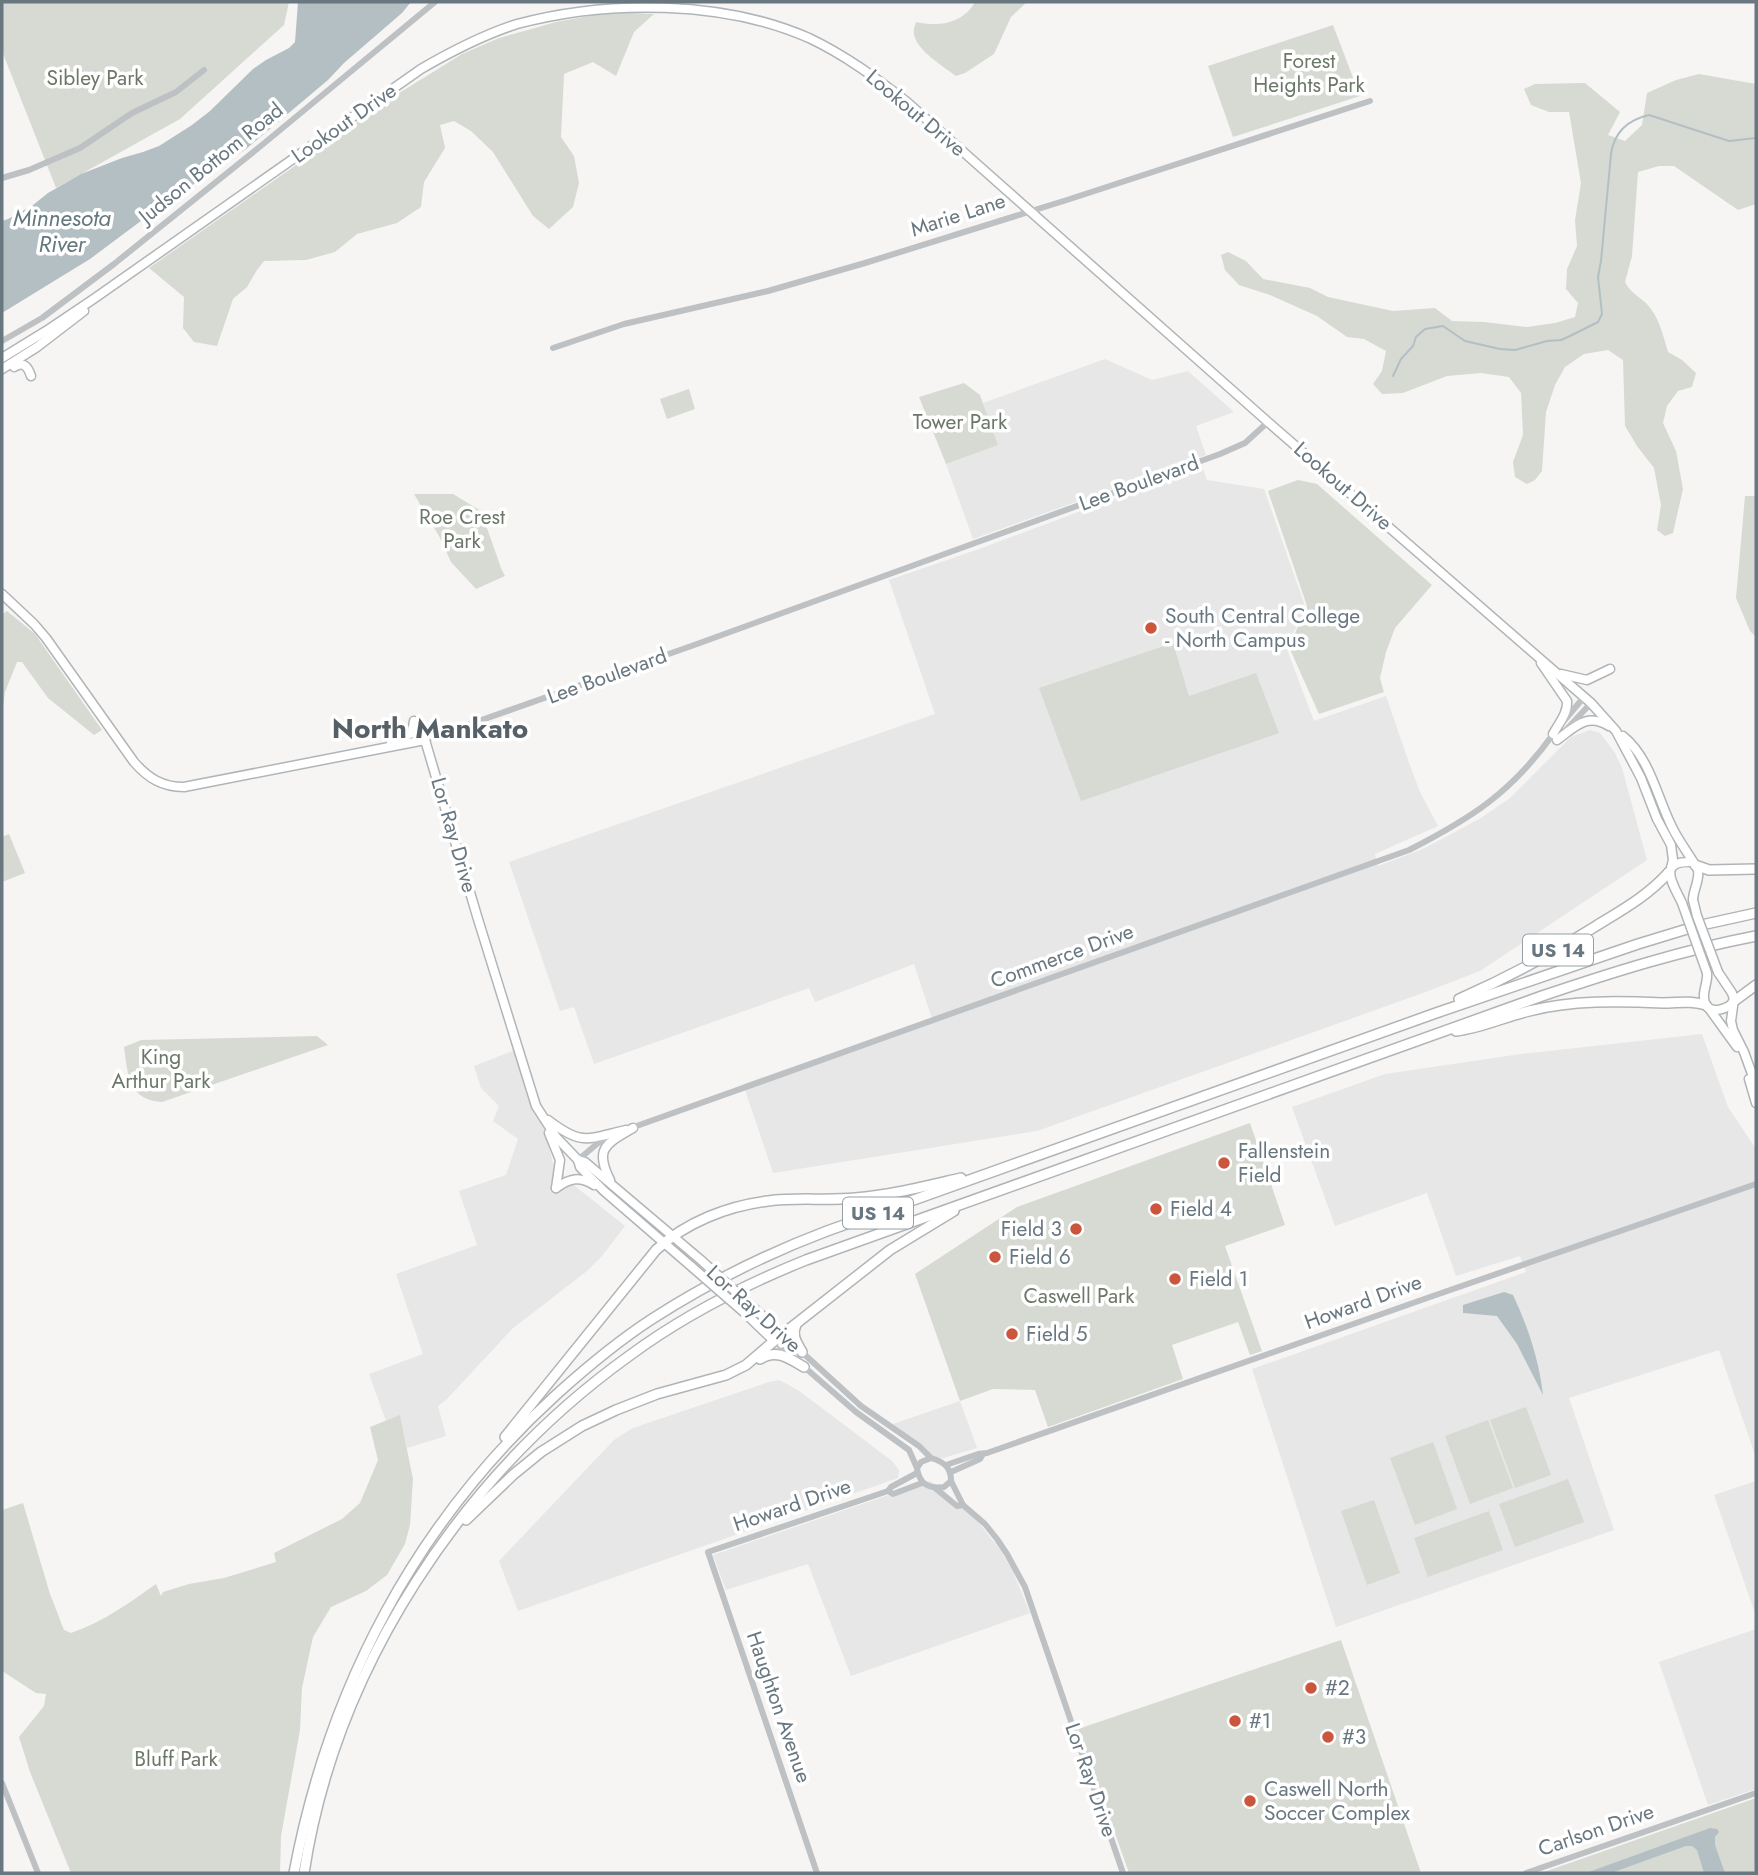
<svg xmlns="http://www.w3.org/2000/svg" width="1758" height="1875" font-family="Jost,sans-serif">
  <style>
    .built { fill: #e6e7e6 }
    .green { fill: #d6dad3 }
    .water { fill: #b4bfc3 }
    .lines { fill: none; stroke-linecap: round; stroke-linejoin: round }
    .stream { stroke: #b4bfc3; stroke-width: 2 }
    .major-casing { stroke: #b1b5b8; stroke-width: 11 }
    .highway-casing { stroke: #b1b4b7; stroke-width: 12 }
    .minor { stroke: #bdc1c4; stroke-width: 6 }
    .major { stroke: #fff; stroke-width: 8 }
    .highway { stroke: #fff; stroke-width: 9 }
    .major-bridge-casing { stroke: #b1b5b8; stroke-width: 11; stroke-linecap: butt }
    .major-bridge { stroke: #fff; stroke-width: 8 }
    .poi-dot { fill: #cb553d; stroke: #fff; stroke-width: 2.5 }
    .labels { text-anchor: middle; stroke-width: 7; stroke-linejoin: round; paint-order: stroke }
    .shield { fill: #fff; stroke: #96a0a6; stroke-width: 2 }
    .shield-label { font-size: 19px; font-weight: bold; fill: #697780 }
    .park-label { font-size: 21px; fill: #6b7867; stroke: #fff }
    .street-label { font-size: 21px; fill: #697780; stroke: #fff }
    .poi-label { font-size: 21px; fill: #697780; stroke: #fff; text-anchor: start }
    .water-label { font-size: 23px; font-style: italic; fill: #64777c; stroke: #fff }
    .district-label { font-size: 28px; font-weight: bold; fill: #566066; stroke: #fff }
  </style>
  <rect width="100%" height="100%" fill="#f6f5f3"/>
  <g class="built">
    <polygon points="1105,359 1152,380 1188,371 1234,412 1196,426 1206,455 973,539 946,464 997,445 983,403"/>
    <polygon points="1202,466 1207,480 1264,489 1306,609 1286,647 1314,721 1386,696 1408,760 1420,792 1438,826 1375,854 1378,866 1423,849 1481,818 1510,798 1571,737 1590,730 1600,733 1615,753 1622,768 1647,860 1480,971 1423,993 1037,1131 773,1173 743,1084 932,1019 914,964 815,1002 809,988 594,1064 574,1007 560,1011 509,862 935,714 889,580 979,549"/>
    <polygon points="1702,1034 1728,1107 1756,1149 1756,1458 1719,1350 1569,1398 1614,1530 1336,1627 1252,1369 1526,1272 1520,1256 1456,1276 1427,1193 1335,1226 1292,1107 1385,1074 1521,1054"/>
    <polygon points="515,1050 526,1093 545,1131 553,1163 570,1182 625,1226 602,1256 587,1271 512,1329 447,1399 438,1406 446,1436 407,1448 400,1416 386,1421 369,1374 423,1354 396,1274 477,1245 459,1191 506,1175 518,1139 493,1121 499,1106 481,1088 474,1066"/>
    <polygon points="779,1380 798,1390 892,1461 899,1470 898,1478 518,1611 499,1561 614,1440 633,1428 769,1382"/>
    <polygon points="960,1401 977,1448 933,1461 893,1424"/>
    <polygon points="930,1481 942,1489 979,1523 1001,1551 1013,1572 1030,1613 851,1676 808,1564 726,1590 713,1555"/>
    <polygon points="1756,1481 1756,1616 1714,1495"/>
    <polygon points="1756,1629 1756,1789 1708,1805 1659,1662"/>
  </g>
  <g class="green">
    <polygon points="2,2 289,2 284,25 180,119 56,188 2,51"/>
    <path d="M 975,2 L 1027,2 L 1011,17 L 994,54 L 965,73 L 956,76 C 944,67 916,50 914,34 C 913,30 915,26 916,22 C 938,27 963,24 975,2 Z"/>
    <polygon points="611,12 654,14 634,32 616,76 593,62 564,74 561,137 574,156 579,183 573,207 549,229 533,216 493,152 471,131 454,121 440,125 445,148 424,182 421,207 397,223 357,234 335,252 306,260 264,261 257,270 247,287 233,299 217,346 194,342 183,328 184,297 149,268 396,95 462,54 499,38 556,22"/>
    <polygon points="1333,25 1360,96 1233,137 1208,66"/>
    <path d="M 1699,74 L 1756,84 L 1756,204 L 1738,210 L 1674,166 L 1659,166 L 1638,172 L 1632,256 L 1625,282 C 1630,292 1638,296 1646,303 C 1659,316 1663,335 1668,352 L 1682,360 L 1696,373 L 1692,387 L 1678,391 L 1667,406 L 1663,423 L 1676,451 L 1683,489 L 1673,533 L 1665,536 L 1657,530 L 1661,505 L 1654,468 L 1637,446 L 1625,426 L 1623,360 L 1608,350 L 1584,354 L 1565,367 L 1555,385 L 1546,412 L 1542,471 L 1535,480 L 1527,484 L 1515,477 L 1513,462 L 1523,435 L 1521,393 L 1509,377 L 1481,373 L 1447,376 L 1403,393 L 1382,394 L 1373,384 L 1382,371 L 1386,351 L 1364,339 L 1347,337 L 1317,316 L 1270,295 L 1239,285 L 1225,270 L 1221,255 L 1228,252 L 1246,261 L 1263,279 L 1310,288 L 1328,297 L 1393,311 L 1435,308 L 1452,321 L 1484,322 L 1527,327 L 1555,323 L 1575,317 L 1578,303 L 1566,289 L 1567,269 L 1577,246 L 1575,220 L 1581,183 L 1569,112 L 1549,112 L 1531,105 L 1524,89 L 1535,84 L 1585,83 L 1620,112 L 1608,135 L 1625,141 L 1642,125 L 1647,93 L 1676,80 Z"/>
    <polygon points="964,383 980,395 998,445 946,464 919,397"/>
    <polygon points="689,389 695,409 667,419 660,399"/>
    <polygon points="1298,480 1317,484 1432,585 1395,628 1386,652 1380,678 1384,692 1319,714 1289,647 1307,606 1268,491"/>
    <polygon points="414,494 453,494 481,511 501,568 505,576 476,589 451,562 439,536"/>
    <polygon points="1745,496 1756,496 1756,637 1750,631 1736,598"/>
    <polygon points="7,611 35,634 102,730 94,735 48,698 22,662 17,662 5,692 2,714 2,614"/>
    <polygon points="1173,643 1189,696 1256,673 1279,733 1081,801 1039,688"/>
    <polygon points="9,834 25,873 2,882 2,837"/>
    <path d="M 317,1036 L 328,1045 L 162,1102 C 128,1100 128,1075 124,1047 L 141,1040 Z"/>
    <polygon points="1250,1123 1285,1225 1225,1246 1262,1351 1250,1355 1238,1322 1172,1345 1183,1379 1048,1427 1035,1390 993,1389 960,1401 915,1274 1017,1207"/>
    <polygon points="1526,1407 1551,1475 1515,1488 1490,1420"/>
    <path d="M 400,1415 L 413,1479 L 410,1525 L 405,1544 L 387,1575 L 366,1591 L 331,1607 L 313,1637 L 302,1688 L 300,1730 L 281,1836 L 280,1873 L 71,1873 L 30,1772 L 19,1737 L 44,1706 L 46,1694 L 36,1693 L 2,1671 L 2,1510 L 23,1503 L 50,1594 L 64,1630 L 71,1633 C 103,1622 129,1603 156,1584 L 161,1596 L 163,1592 L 189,1584 L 224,1578 L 276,1562 L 274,1553 L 342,1519 L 360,1503 L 378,1460 L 370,1427 Z"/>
    <polygon points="1488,1420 1513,1488 1470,1504 1445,1436"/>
    <polygon points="1433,1442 1457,1509 1415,1525 1390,1458"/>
    <polygon points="1568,1479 1584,1522 1515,1547 1499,1504"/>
    <polygon points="1374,1500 1400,1573 1367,1585 1341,1511"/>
    <polygon points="1489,1511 1503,1550 1428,1577 1414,1538"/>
    <polygon points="1341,1640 1421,1873 1129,1873 1078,1729"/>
    <polygon points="1756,1798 1756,1873 1541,1873"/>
  </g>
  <g class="water">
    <polygon points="298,2 411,2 402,13 344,63 328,80 246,149 161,206 90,259 2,313 2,221 8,219 33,205 48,193 81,174 122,158 143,152 159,146 192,125 210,111 253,69 266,60 289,48 295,42"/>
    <path d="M 1504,1292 L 1513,1295 C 1528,1327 1539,1360 1543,1395 L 1517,1344 L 1497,1316 L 1463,1313 L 1463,1305 Z"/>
    <polygon points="1710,1828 1717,1829 1719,1832 1715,1837 1715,1845 1725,1873 1704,1873 1697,1850 1692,1846 1686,1846 1611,1873 1586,1873"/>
  </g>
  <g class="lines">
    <path class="stream" d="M 1393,376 L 1401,359 L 1413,346 L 1416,337 L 1425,329 L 1443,326 L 1465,341 L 1500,349 L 1515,350 L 1547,341 L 1561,340 L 1570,336 L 1598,322 L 1602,314 L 1598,277 L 1601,261 L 1611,154 C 1614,133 1627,120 1649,115 L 1729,141 L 1756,138"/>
    <defs>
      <g id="major">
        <path d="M 2,358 L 46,331 L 95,298 L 421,69 C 452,51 483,35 517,24 C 607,0 723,0 809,38 C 845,55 876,78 907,102 L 1268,422 L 1591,703 L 1616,731 L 1641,778 L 1657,819 L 1671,845 L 1673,860 L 1671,868"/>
        <path d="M 14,367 C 24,361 28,367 31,376"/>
        <polyline points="2,369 37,347 84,311"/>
        <path d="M 2,594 L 34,624 L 46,638 L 134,762 C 148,778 162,787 184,787 L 425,740 L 477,916 L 536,1106 L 556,1137 L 578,1160 L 580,1167 L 604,1191 L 692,1267"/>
        <path d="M 1541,663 L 1567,701 C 1568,713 1559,723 1553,734"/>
        <polyline points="1561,674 1587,680 1610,669"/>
        <path d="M 1623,736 C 1650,758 1657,797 1672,827 C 1679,842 1690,855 1698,870 C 1700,880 1693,890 1693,900"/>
        <path d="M 1557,740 C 1575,727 1587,712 1609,726"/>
        <polyline points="391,743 412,733 414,721"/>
        <path d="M 1682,903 C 1673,884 1656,860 1693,862"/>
        <polyline points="1718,972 1732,993 1734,999 1731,1021 1733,1030 1744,1052 1756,1085"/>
        <path d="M 1707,973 C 1708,982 1703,990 1704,998 C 1705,1015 1722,1011 1732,1004"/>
        <polyline points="1708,1007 1737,1047"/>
        <polyline points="1749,1079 1756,1103"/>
        <path d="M 548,1120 C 582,1146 587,1139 626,1130"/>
        <polyline points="549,1133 560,1160 556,1188"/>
        <polyline points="578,1160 585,1162 702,1261"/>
        <path d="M 610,1180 C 594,1148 606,1144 633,1128"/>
        <path d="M 556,1188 C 570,1178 580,1176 594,1185"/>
        <polyline points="755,1309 782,1334"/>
        <polyline points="746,1314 774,1341"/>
      </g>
      <g id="highway">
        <polyline points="1695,865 1709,870 1756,869"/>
        <path d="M 1459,999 C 1507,978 1552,954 1596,926 C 1622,910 1649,895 1669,872"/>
        <polyline points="1733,1002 1756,985"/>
        <path d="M 1456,1031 C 1481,1028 1504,1017 1529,1011 C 1572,1000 1619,1001 1663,1003 C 1680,1003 1688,1000 1706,1005"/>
        <path d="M 796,1325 C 791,1335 797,1343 802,1352"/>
        <path d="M 760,1359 C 776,1348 790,1359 804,1367"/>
        <path d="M 505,1437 L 656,1250 C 686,1222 728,1206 768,1201 C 797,1197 826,1201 855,1198 C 891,1195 926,1186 961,1178"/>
        <polyline points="466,1520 514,1474 541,1452 582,1426 616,1410 657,1394 726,1375 746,1365 774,1341 890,1250 954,1211"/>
        <path d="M 294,1873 C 329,1687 416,1522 557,1394 C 587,1367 618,1341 652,1319 C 708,1283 766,1254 827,1231 L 1436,1013 L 1638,944 L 1697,926 L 1756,913"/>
        <path d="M 304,1873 C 335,1668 462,1476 629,1356 C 683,1316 744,1285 806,1260 L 1542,996 C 1613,972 1683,950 1756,936"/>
      </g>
    </defs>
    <use href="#major" class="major-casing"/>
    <use href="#highway" class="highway-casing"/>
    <g class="minor">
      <polyline points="2,178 29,170 80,148 132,113 176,92 204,70"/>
      <polyline points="2,341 42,318 114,264 262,145 435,2"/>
      <polyline points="553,348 624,324 768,291 865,263 1070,199 1370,101"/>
      <polyline points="1563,722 1584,697"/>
      <polyline points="1567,729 1591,703"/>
      <polyline points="425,740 697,644 1220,454 1245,443 1268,422"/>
      <path d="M 631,1128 L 1409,850 C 1472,818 1512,792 1554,733"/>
      <polyline points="578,1160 598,1143 608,1137"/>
      <polyline points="782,1334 861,1406 919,1446 931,1458"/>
      <polyline points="774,1341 794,1358"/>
      <polyline points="802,1365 856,1412 909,1450 917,1468"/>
      <path d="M 931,1458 C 944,1462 951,1467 951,1481 L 944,1487 C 929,1489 919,1484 917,1468 L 921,1462 Z"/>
      <polyline points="946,1465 978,1454 987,1453 1430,1297 1756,1184"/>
      <polyline points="951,1472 980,1459 983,1454"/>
      <polyline points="951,1481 963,1505 985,1524 997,1539 1007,1554 1025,1587 1123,1873"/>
      <polyline points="935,1488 957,1506 963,1505"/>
      <polyline points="888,1491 893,1494 922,1483"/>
      <polyline points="2,1783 38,1873"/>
      <polyline points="817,1873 708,1552 888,1491 891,1487 917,1473"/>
      <polyline points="1526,1873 1756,1793"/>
    </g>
    <use href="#major" class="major"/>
    <use href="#highway" class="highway"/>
    <defs>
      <g id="major-bridge">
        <polyline points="1693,900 1697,916 1718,972"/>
        <polyline points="1682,903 1707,973"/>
        <polyline points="702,1261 755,1309"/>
        <polyline points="692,1267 746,1314"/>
      </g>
    </defs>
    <use href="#major-bridge" class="major-bridge-casing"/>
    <use href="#major-bridge" class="major-bridge"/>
  </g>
  <g class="poi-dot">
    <circle cx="1151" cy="628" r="7"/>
    <circle cx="1224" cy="1163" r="7"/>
    <circle cx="1156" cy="1209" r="7"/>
    <circle cx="1076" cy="1229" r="7"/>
    <circle cx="995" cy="1257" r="7"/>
    <circle cx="1175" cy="1279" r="7"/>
    <circle cx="1012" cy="1334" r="7"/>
    <circle cx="1311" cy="1688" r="7"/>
    <circle cx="1235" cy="1721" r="7"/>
    <circle cx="1328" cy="1737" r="7"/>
    <circle cx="1250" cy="1801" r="7"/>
  </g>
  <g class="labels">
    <g class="shield">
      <rect x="1523" y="934.5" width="70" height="31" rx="5"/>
      <rect x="843" y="1197.5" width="70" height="31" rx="5"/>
    </g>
    <g class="shield-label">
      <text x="1558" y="957">US 14</text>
      <text x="878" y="1220">US 14</text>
    </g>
    <g class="park-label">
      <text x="1309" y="68">Forest<tspan x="1309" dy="24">Heights Park</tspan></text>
      <text x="95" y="85">Sibley Park</text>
      <text x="960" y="429">Tower Park</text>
      <text x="462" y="524">Roe Crest<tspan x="462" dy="24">Park</tspan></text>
      <text x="161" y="1064">King<tspan x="161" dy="24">Arthur Park</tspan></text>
      <text x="1079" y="1303">Caswell Park</text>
      <text x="176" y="1766">Bluff Park</text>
    </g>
    <g class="street-label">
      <text transform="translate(916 113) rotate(40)" y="7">Lookout Drive</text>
      <text transform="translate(344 123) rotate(-35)" y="7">Lookout Drive</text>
      <text transform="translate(211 163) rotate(-39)" y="7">Judson Bottom Road</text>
      <text transform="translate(958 215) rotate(-18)" y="7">Marie Lane</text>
      <text transform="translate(1139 483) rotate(-20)" y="7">Lee Boulevard</text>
      <text transform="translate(1343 486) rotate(41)" y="7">Lookout Drive</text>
      <text transform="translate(607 676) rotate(-20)" y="7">Lee Boulevard</text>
      <text transform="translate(454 835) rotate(74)" y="7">Lor Ray Drive</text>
      <text transform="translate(1062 956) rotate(-20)" y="7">Commerce Drive</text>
      <text transform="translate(1363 1302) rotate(-20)" y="7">Howard Drive</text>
      <text transform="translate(754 1309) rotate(42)" y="7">Lor Ray Drive</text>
      <text transform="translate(792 1505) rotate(-19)" y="7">Howard Drive</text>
      <text transform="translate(779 1707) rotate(71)" y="7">Haughton Avenue</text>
      <text transform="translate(1091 1780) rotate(71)" y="7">Lor Ray Drive</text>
      <text transform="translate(1596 1830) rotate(-19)" y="7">Carlson Drive</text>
    </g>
    <g class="poi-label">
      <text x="1165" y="623">South Central College<tspan x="1165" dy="24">- North Campus</tspan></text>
      <text x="1238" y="1158">Fallenstein<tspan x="1238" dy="24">Field</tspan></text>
      <text x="1170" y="1216">Field 4</text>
      <text x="1062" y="1236" text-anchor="end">Field 3</text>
      <text x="1009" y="1264">Field 6</text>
      <text x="1189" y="1286">Field 1</text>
      <text x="1026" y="1341">Field 5</text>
      <text x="1325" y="1695">#2</text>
      <text x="1249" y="1728">#1</text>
      <text x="1342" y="1744">#3</text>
      <text x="1264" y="1796">Caswell North<tspan x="1264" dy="24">Soccer Complex</tspan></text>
    </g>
    <g class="water-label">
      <text x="62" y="226">Minnesota<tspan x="62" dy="26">River</tspan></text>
    </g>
    <g class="district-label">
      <text x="430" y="738">North Mankato</text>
    </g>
  </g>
  <rect width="1758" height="1875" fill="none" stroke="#697780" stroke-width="7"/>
</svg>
